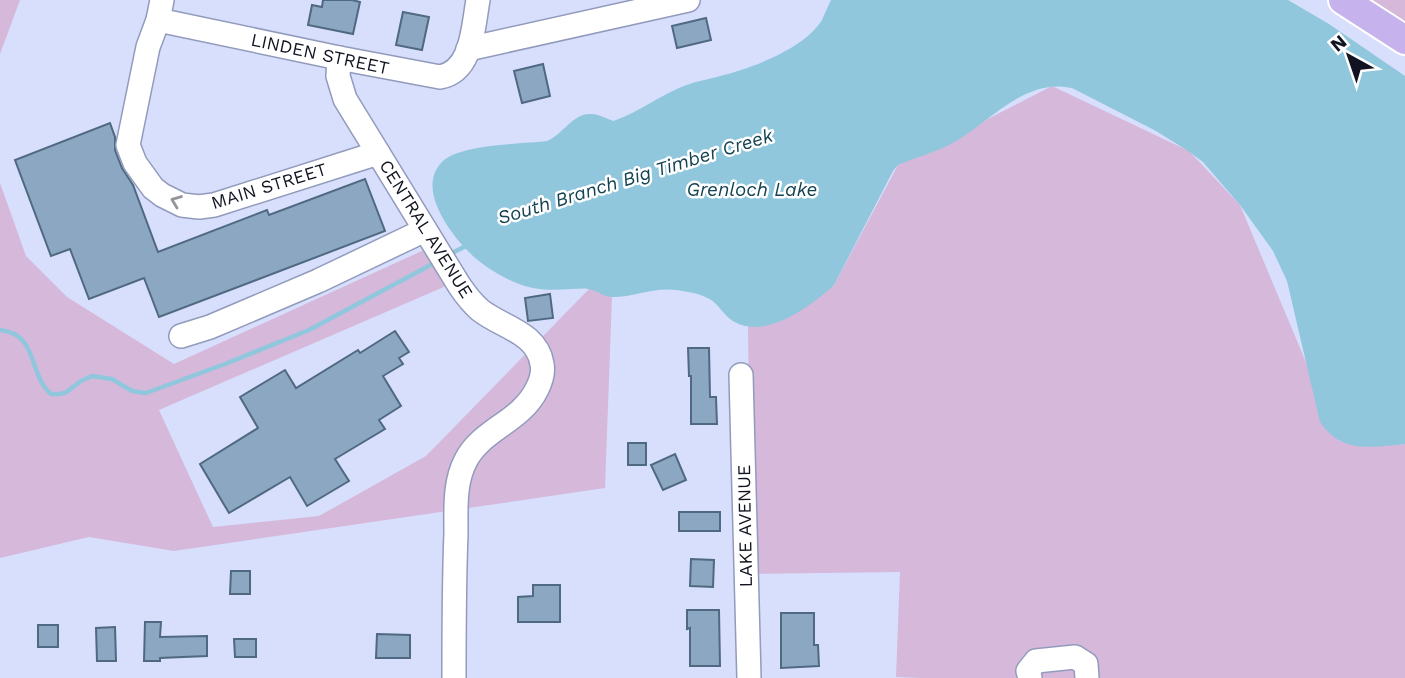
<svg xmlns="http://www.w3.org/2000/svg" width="1405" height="678" font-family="'Work Sans',sans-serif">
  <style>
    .green { fill: #d6b8db }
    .water { fill: #90c7dd }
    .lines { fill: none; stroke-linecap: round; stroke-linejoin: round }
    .stream { stroke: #90c7dd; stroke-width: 4.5 }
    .building { fill: #8ca7c2; stroke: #506982; stroke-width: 2 }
    .minor-casing { stroke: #929bbc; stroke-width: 26 }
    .major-casing { stroke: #fff; stroke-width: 32 }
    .minor { stroke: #fff; stroke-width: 23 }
    .major { stroke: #c6b3ee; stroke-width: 28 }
    .oneway { stroke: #94959b }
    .labels { text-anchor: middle; stroke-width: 5; stroke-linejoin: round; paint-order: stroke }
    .street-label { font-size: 18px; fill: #111420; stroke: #fff }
    .water-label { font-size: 19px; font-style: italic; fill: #134353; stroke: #fff }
  </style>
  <rect width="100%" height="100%" fill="#d7dffc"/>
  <g class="green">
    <polygon points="0,0 20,0 0,54"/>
    <polygon points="1343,0 1405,0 1405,40"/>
    <polygon points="1052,86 1189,151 1240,205 1339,441 1405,431 1405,678 921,678 896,677 900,572 751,574 748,327 834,285 898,165"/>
    <polygon points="0,183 26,256 67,297 174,364 424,250 446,286 159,410 213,527 319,516 426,456 590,288 612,297 605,488 174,551 89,537 0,558"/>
  </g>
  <path class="water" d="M 831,0 L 1288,0 L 1329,24 L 1405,76 L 1405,444 C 1373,447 1341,454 1320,422 L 1287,281 L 1273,251 L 1240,205 L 1203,162 L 1188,151 L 1156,131 L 1072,88 C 1023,77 988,125 949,145 C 933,153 914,158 898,165 L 893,171 L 834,285 C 810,307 762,343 730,319 C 725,315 721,309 716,304 C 706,294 690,292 676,290 C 653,287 634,297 613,297 C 603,297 597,290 588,289 C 583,288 577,289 572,289 C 553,290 537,291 519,284 C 503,278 487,268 474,257 C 452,237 414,188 443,161 C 462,144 521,144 547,141 C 562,135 574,112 591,114 C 598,114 606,118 613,121 L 616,120 C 638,112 658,97 679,88 C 692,82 706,80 720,76 C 752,68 804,49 822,20 C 825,13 828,6 831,0 Z"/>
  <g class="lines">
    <g class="stream">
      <polyline points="448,255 468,245"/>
      <path d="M 0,330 C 39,334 28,375 51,394 L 59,394 L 65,393 L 81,381 L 92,376 L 112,379 L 132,391 L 146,393 L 225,364 L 309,330 L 438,261"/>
    </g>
  </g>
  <g class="building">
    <polygon points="323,0 352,0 360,2 353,34 308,25 312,5 322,7"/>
    <polygon points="403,12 429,17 422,50 396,45"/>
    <polygon points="706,18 711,40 677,48 672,26"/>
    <polygon points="543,64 550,96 522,103 514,71"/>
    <polygon points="110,123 115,137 115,150 122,168 133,185 158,252 267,210 269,215 365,179 385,231 159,317 144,278 89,299 70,249 51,256 15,160"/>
    <polygon points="550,294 553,318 528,321 525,298"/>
    <polygon points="395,331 409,352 399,358 403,364 383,376 401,406 379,420 385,429 335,459 349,481 307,506 290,477 229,513 200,464 258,428 240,397 285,370 296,388 358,350 360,353"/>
    <polygon points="688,348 709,348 710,397 716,397 717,424 691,424 691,376 689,376"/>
    <rect x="628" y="443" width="18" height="22"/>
    <polygon points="675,454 686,480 663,490 651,465"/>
    <rect x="679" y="512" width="41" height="19"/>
    <polygon points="691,559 714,560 713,587 690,586"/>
    <polygon points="231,571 250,571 250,594 230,594"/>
    <polygon points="533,585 560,585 560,622 518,622 518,597 533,596"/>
    <polygon points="687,610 719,610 720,666 690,666 690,628 687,629"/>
    <polygon points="781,613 814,613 814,645 818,645 819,666 781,668"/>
    <polygon points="145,622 161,622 160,637 207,636 207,656 160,658 160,661 144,661"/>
    <rect x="38" y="625" width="20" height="22"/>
    <polygon points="115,627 116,661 97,661 96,628"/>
    <polygon points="377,634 410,635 410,658 376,658"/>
    <polygon points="234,639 256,639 256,657 235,657"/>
  </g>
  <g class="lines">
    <defs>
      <g id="minor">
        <polyline points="162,0 158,20 148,47 128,145 135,163 153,188 162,195 182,205 199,207 214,205 378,153"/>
        <path d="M 158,20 L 339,58 L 440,77 C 473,71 473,26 478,0"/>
        <polyline points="468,49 688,0"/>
        <path d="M 339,58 L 338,76 L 345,99 L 459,285 C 465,294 472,303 480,310 C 501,327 537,332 542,364 C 544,373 541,381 537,389 C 521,422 482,429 466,460 C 454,482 456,510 456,533 C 454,582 454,630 454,678"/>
        <polyline points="181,336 210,327 318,281 425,230"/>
        <polyline points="741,375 749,678"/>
        <polyline points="1030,678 1028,671 1036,661 1075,657 1086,664 1087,678"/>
      </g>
      <polyline id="major" points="1343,0 1405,40"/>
    </defs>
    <use href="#minor" class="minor-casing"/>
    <use href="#major" class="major-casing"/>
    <use href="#minor" class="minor"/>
    <use href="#major" class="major"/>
  </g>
  <defs><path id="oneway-chevron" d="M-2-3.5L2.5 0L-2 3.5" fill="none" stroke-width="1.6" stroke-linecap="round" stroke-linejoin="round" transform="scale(1.75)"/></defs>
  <use class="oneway" href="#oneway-chevron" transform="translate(176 201) rotate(-159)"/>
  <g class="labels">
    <g class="street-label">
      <text transform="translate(320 54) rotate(12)" y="6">LINDEN STREET</text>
      <text transform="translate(269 186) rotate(-17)" y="6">MAIN STREET</text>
      <text transform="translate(426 229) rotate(58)" y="6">CENTRAL AVENUE</text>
      <text transform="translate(745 526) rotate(-91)" y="6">LAKE AVENUE</text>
    </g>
    <g class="water-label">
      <text transform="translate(635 176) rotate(-17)" y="7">South Branch Big Timber Creek</text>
      <text x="752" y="196">Grenloch Lake</text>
    </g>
  </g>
  <g transform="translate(1349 56) rotate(320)" stroke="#ffffff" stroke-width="5" paint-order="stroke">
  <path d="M0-5L12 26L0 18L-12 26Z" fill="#111420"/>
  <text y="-10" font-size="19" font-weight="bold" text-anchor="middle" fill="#111420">N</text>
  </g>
</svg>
